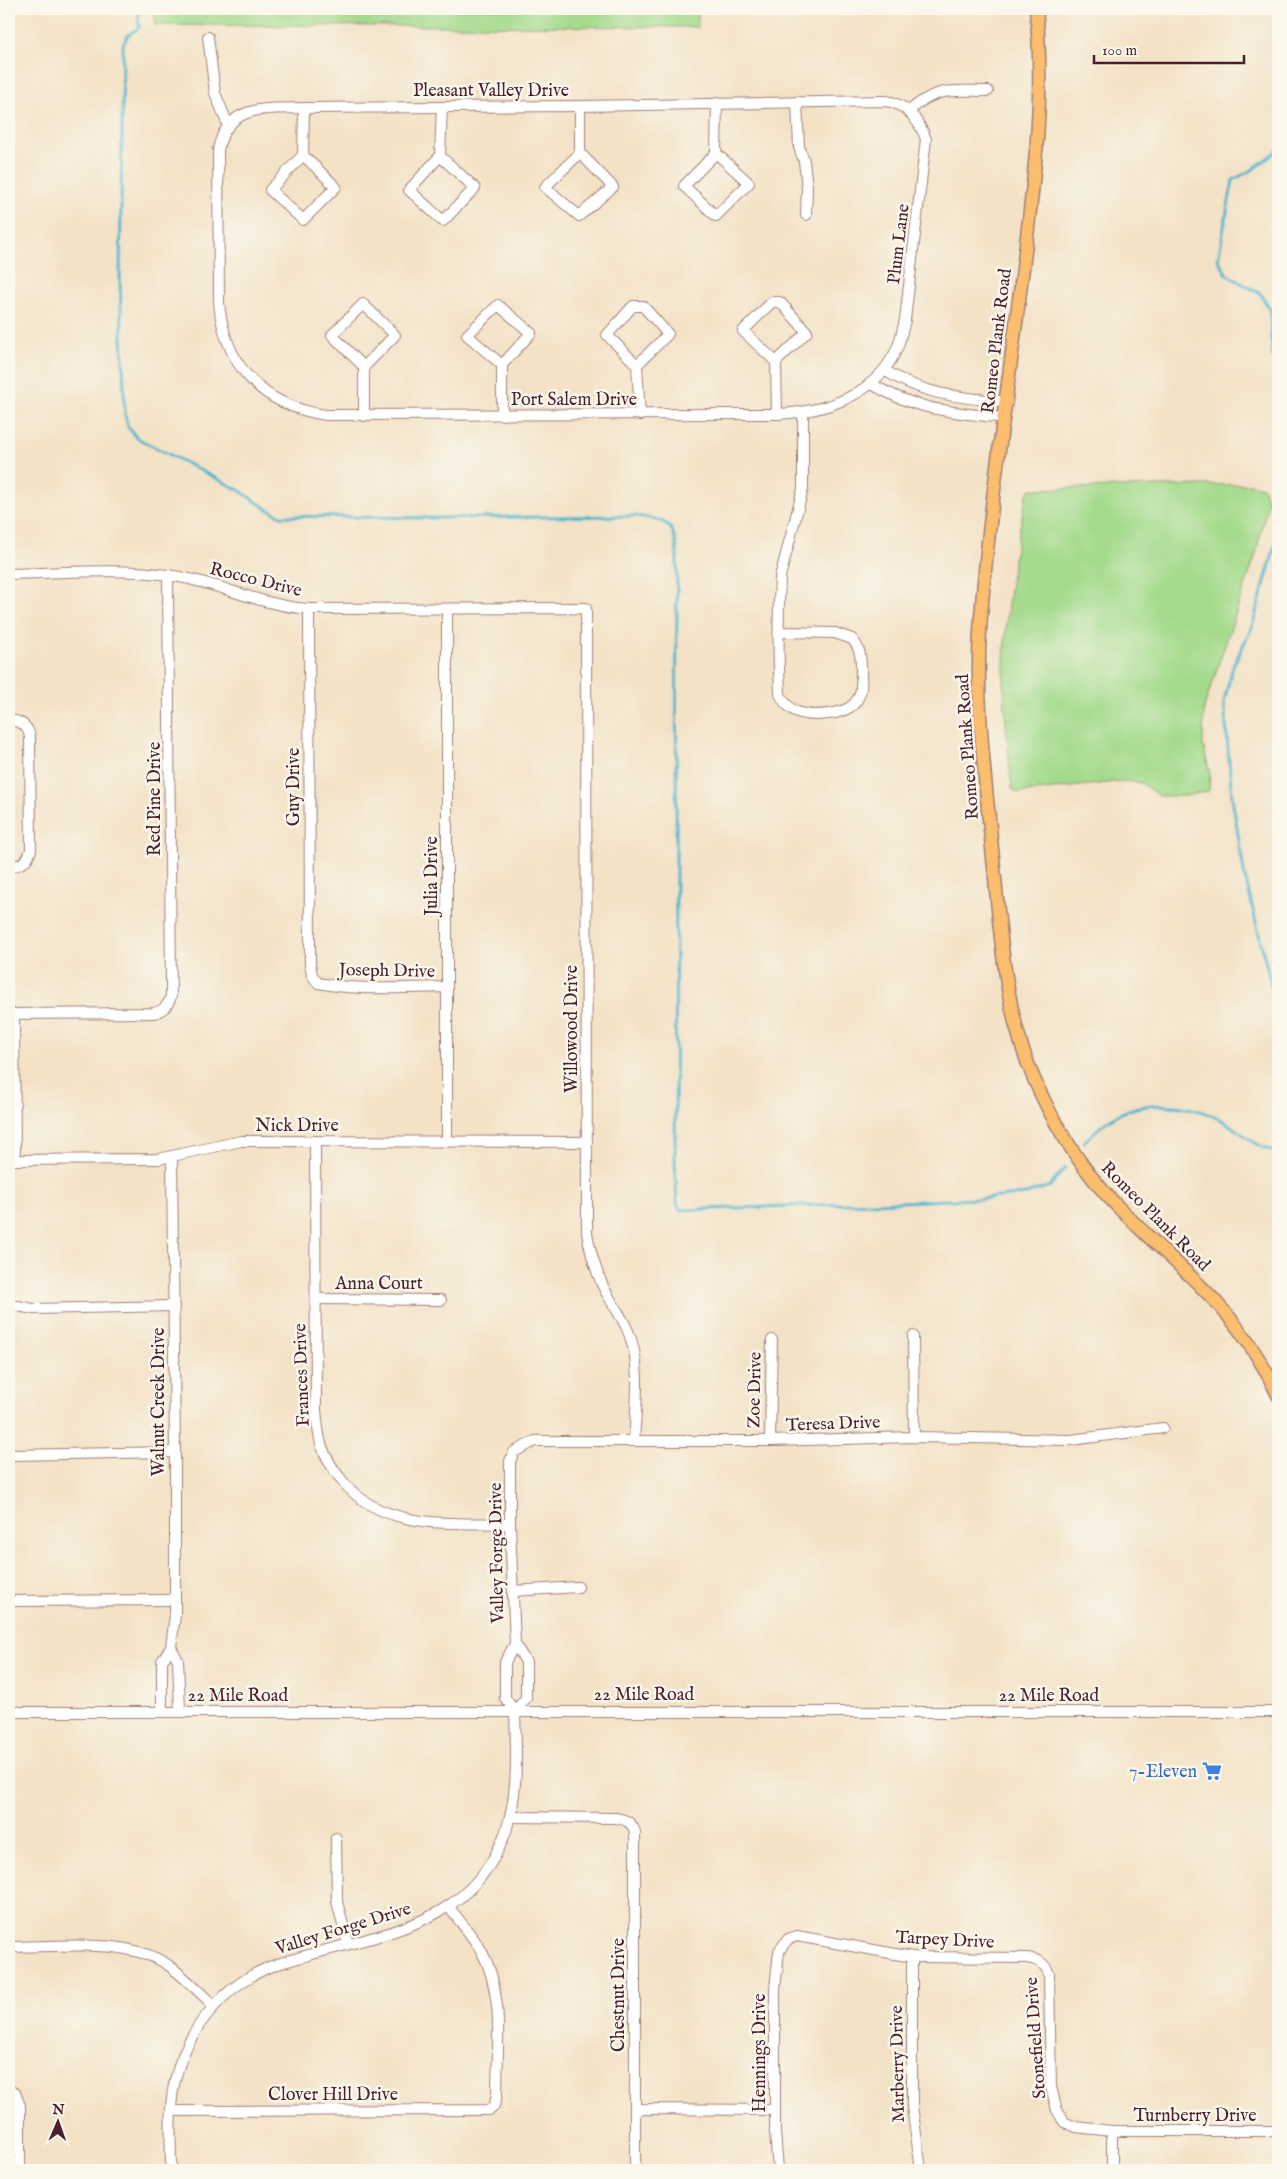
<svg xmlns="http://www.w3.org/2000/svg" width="1287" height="2179" font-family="'IM FELL English',serif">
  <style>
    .green { fill: #a3da8b; stroke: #767c5b }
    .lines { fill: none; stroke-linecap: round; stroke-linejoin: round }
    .stream { stroke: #4fb5cd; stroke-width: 3 }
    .minor-casing { stroke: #9e8078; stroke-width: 12 }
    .major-casing { stroke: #9e8078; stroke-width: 15 }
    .minor { stroke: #fff; stroke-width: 10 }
    .major { stroke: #fbbd6e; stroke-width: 12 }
    .labels { text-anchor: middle; stroke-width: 5; stroke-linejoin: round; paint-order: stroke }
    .street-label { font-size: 18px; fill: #4a1f2b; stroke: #fbf7ec }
    .shop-label { font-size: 18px; fill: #366cbe; stroke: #fbf7ec; text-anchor: end }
  </style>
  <rect width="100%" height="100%" fill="#fbf7ec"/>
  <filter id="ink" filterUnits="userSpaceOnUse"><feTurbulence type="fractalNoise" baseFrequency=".02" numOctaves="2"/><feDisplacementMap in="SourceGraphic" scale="10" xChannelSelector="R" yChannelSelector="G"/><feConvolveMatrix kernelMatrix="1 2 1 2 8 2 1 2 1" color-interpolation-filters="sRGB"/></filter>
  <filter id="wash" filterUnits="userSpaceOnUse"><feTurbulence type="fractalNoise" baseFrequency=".0096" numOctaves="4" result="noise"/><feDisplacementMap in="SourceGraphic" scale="20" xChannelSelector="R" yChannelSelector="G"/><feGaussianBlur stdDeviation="1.12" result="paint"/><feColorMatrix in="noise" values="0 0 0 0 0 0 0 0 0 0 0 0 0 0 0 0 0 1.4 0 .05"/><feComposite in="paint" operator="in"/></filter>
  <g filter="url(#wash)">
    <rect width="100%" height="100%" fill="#f3e2c6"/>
    <g class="green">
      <polygon points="155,9 698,9 698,27 155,25"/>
      <path d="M 1250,484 L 1263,487 L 1268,502 L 1255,557 L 1204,707 L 1203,744 L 1210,774 L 1209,791 L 1185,796 L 1159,796 L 1141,783 L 1124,781 L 1018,793 L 1012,789 C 1008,747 1003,705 1004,663 C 1006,606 1014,549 1027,494 L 1031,489 Z"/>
    </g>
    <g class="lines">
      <g class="stream">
        <path d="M 138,9 L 139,28 L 128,35 L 123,44 L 120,283 L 125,416 L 128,427 L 137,438 L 239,490 L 267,509 L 281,516 L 431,518 L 635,516 C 665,520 675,521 677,554 L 675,1161 L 677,1204 L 680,1210 L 980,1199 L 1026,1194 L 1050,1186 L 1065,1168"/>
        <polyline points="1278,150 1252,170 1233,180 1218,259 1227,275 1261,294 1270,310 1272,355 1278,362"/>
        <polyline points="1278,536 1252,627 1233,666 1224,701 1232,797 1244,872 1278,1014"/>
        <path d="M 1084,1142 C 1094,1132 1105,1121 1117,1115 C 1148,1098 1199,1105 1228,1124 C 1244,1134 1259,1149 1278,1152"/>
      </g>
    </g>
  </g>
  <g filter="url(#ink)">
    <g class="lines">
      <defs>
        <g id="minor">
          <polyline points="208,37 215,93 228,125"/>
          <path d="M 886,101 C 908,104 919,121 926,139 L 905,320 C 903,328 901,337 898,346 C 878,395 826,412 777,414 L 326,415 C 263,406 225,367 219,303 L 218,150 C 227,103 267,109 304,108 L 580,106 Z"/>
          <polyline points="797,102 799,147 804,161 807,187 806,215"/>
          <path d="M 909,111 C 938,86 952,91 988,91"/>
          <polyline points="580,153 613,187 579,216 545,187 580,153 580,106"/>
          <polyline points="716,153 749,183 716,216 684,186 716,153 717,103"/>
          <polyline points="303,155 336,187 303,220 270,190 303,155 304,108"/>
          <polyline points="440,156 475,188 443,221 409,190 440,156 442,107"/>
          <polyline points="776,362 807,332 780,302 772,302 743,331 776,362 777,414"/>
          <polyline points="502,365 531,333 498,305 467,335 502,365 502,415"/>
          <polyline points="637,365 668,334 643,306 633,306 607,335 637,365 640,415"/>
          <path d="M 884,370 C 925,396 960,397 1007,402"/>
          <path d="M 870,383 C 916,411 952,412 1004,418"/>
          <polyline points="364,416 364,367 332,335 363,304 395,335 364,367"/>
          <path d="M 9,574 C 65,573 124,567 180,577 C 223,585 264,606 309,609 L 586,608 L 587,1233 C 590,1250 595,1268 602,1284 C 609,1300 621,1314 628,1331 C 642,1364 636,1406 634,1441"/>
          <path d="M 309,609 L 310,964 L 312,975 L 318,983 C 360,991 404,988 447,987"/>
          <path d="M 779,632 L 835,633 L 852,639 C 861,649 861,658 861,671 C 861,680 863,690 858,698 C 850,716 811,718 795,711 C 788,707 783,701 780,694 C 778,655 778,615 780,577 L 803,489 L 803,413"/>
          <path d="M 9,720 C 20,721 28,725 30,737 L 31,850 C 27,862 22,865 9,867"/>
          <path d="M 9,1014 L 154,1013 C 164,1010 168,1006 171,996 L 168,575"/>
          <polyline points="14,1014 15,1160"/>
          <path d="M 315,1141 L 316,1410 C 317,1421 318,1433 321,1444 C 326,1459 334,1471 344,1483 C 385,1531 452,1522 510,1524"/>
          <polyline points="447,1142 447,610"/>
          <polyline points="9,1160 158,1159 241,1141 587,1142"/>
          <polyline points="316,1299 441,1300"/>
          <polyline points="9,1308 18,1306 33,1309 174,1306"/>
          <polyline points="913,1336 914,1437"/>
          <polyline points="770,1441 772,1340"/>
          <polyline points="9,1455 175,1452"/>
          <polyline points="513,1591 578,1587"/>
          <polyline points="9,1601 175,1600"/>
          <polyline points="515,1644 505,1662 505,1698 515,1711"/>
          <polyline points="171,1647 178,1660 180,1711"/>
          <polyline points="162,1711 162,1661 171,1647 175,1615 175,1452 172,1156"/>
          <polyline points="9,1712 1278,1712"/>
          <path d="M 510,1817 L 615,1818 C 625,1819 632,1822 635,1832 L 635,2170"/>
          <polyline points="336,1838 337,1902 348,1944"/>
          <path d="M 9,1947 C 57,1947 126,1937 168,1965 C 185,1977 199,1992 214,2006"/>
          <polyline points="912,1957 912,2106 921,2170"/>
          <polyline points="9,2090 15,2093 20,2106 20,2170"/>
          <polyline points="635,2109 775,2110"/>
          <path d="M 171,2111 L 490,2110 L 494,2106 L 497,2095 C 497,2048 505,1993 481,1950 C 472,1935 459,1921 449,1907"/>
          <path d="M 171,2170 C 171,2139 168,2106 176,2076 C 188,2030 221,1989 265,1969 C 280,1962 296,1959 312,1954 C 391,1932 475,1921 506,1831 C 519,1792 516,1751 515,1711 L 526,1698 L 526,1662 L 515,1644 L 510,1524 L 510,1461 L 514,1452 L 535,1441 L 770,1441 L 914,1437 L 1071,1440 L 1163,1428"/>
          <path d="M 778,2170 L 775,2132 L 775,1989 L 779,1951 L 788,1939 L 797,1936 L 912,1957 L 1027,1958 C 1039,1960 1045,1963 1049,1974 L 1051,2087 L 1057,2110 L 1064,2122 L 1076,2127 L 1112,2131 L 1278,2131"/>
          <polyline points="1112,2170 1112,2131"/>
        </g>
        <path id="major" d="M 1036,9 C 1045,96 1034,182 1023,268 C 1009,384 990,500 981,616 C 974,700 986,785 994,868 C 1001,940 1005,1012 1034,1079 C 1052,1120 1075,1159 1105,1193 C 1140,1232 1181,1264 1216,1302 C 1242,1330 1262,1361 1278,1395"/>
      </defs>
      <use href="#minor" class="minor-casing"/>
      <use href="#major" class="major-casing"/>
      <use href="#minor" class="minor"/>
      <use href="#major" class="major"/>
    </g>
  </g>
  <defs>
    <symbol id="supermarket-bare" viewBox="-9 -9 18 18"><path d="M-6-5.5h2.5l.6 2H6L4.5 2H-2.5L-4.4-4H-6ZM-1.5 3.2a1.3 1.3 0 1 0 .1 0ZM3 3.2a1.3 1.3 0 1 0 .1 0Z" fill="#3f7fe0" stroke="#fbf7ec" stroke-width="2.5" paint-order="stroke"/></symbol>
  </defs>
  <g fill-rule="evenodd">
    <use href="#supermarket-bare" x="1198" y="1757" width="28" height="28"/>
  </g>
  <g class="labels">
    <g class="street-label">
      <text x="491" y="96">Pleasant Valley Drive</text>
      <text transform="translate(898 244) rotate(-83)" y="6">Plum Lane</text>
      <text transform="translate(996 341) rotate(-83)" y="6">Romeo Plank Road</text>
      <text x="574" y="405">Port Salem Drive</text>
      <text transform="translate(256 579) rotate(14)" y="6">Rocco Drive</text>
      <text transform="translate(967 747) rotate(-94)" y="6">Romeo Plank Road</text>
      <text transform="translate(293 787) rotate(-90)" y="6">Guy Drive</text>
      <text transform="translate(154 799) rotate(-90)" y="6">Red Pine Drive</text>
      <text transform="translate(431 876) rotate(-90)" y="6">Julia Drive</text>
      <text transform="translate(387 970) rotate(1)" y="6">Joseph Drive</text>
      <text transform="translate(571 1029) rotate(-90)" y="6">Willowood Drive</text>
      <text x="297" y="1131">Nick Drive</text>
      <text transform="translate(1156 1216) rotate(45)" y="6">Romeo Plank Road</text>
      <text x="379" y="1289">Anna Court</text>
      <text transform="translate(301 1375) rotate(-92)" y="6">Frances Drive</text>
      <text transform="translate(754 1390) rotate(-89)" y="6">Zoe Drive</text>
      <text transform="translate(158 1402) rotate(-90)" y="6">Walnut Creek Drive</text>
      <text transform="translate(833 1423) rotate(-2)" y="6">Teresa Drive</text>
      <text transform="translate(496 1553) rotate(-91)" y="6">Valley Forge Drive</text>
      <text x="644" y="1700">22 Mile Road</text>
      <text x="238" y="1701">22 Mile Road</text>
      <text x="1049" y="1701">22 Mile Road</text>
      <text transform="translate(343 1928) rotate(-17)" y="6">Valley Forge Drive</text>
      <text transform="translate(945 1939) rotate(3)" y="6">Tarpey Drive</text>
      <text transform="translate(618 1995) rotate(-90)" y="6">Chestnut Drive</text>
      <text transform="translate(1035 2038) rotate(-94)" y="6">Stonefield Drive</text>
      <text transform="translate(759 2053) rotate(-90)" y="6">Hennings Drive</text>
      <text transform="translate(897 2064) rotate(-91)" y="6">Marberry Drive</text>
      <text x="333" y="2100">Clover Hill Drive</text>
      <text x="1195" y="2121">Turnberry Drive</text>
    </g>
    <g class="shop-label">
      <text x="1197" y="1777">7-Eleven</text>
    </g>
  </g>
  <rect width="1287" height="2179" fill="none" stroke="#fbf7ec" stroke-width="30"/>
  <g transform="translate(58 2122) rotate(2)" stroke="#fbf7ec" stroke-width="4" paint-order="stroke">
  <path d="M0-4L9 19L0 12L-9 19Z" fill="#4a1f2b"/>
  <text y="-8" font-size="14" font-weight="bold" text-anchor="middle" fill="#4a1f2b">N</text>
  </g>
  <path d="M1094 55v8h150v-8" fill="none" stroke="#4a1f2b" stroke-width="2.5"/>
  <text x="1102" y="55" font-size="15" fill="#4a1f2b" stroke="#fbf7ec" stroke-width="4" paint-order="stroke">100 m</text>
</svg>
